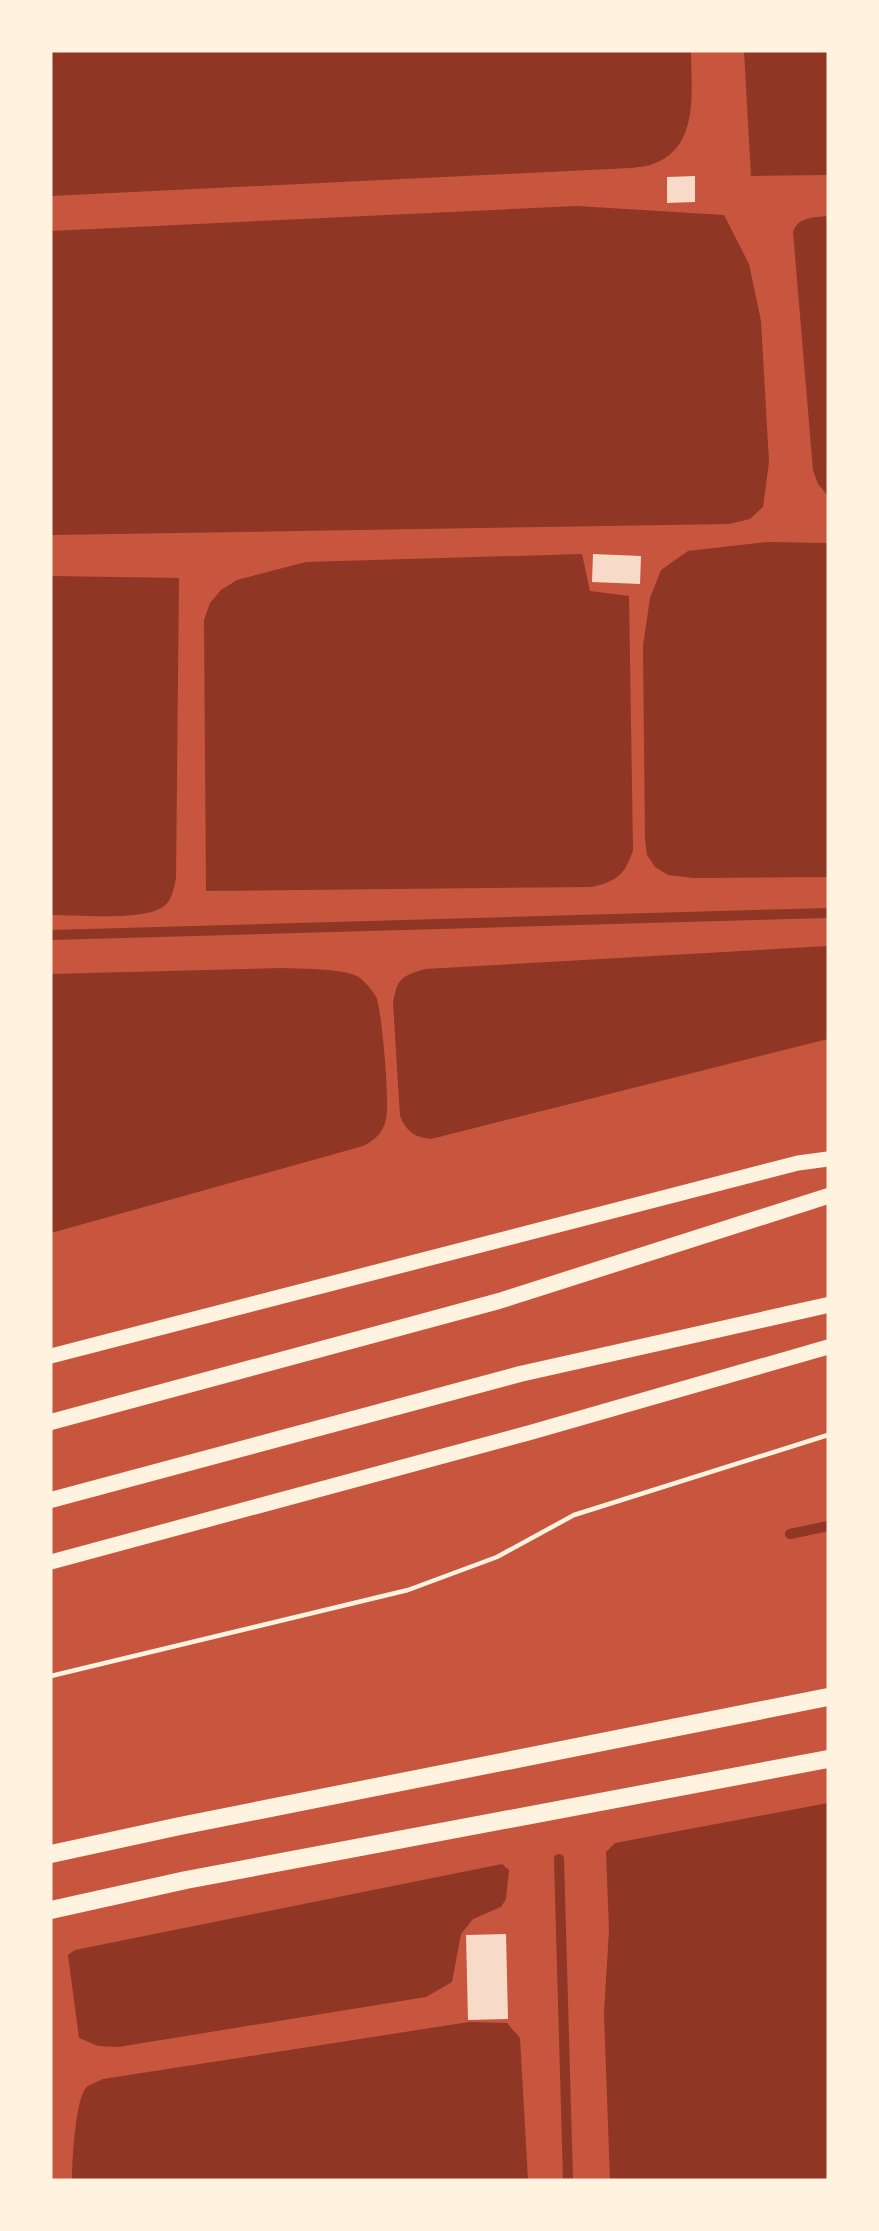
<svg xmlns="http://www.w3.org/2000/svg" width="879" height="2231" font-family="Mulish,sans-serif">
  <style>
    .water { fill: #8f3625 }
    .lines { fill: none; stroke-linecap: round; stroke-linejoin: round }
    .stream { stroke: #8f3625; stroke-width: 10 }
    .building { fill: #f7dbc8 }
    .service { stroke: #fff3e0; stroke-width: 4.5 }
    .primary { stroke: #fff3e0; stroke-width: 15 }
    .trunk { stroke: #fff3e0; stroke-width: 16 }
    .motorway { stroke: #fff3e0; stroke-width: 18 }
  </style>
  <rect width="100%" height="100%" fill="#c8553d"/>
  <g class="water">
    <path d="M 51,51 L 691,51 C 691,91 700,147 653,164 C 646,167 637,167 630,168 L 51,196 Z"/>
    <polygon points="744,51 828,51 828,175 751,176"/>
    <polygon points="577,206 724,215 749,264 761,321 769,462 763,507 750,519 729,524 51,535 51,231"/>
    <path d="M 828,216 L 828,496 L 818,484 L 813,470 L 793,232 C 799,216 813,218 828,216 Z"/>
    <polygon points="767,542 828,543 828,877 693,878 668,875 655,867 647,855 645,839 643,646 650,598 661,570 688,551"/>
    <path d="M 582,554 L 590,591 L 629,596 L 633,850 C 625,875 617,881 592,887 L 206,891 L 204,620 L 210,603 L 221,590 L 237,580 L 306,562 Z"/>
    <path d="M 51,576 L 179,578 L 176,878 C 174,888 172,901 163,907 C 142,921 77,915 51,915 Z"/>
    <path d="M 828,946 L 828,1039 L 431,1139 C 414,1137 407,1132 400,1116 L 393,1003 C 397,978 402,976 425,969 Z"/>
    <path d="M 282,968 C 299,969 348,968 360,978 C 365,982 375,993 377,999 C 382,1016 390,1102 386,1119 C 383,1133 375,1140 363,1146 L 51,1233 L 51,974 Z"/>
    <polygon points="828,1803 828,2180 610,2180 604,2013 609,1930 606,1852 615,1843"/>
    <polygon points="502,1864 509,1870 506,1899 501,1907 473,1919 461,1934 452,1982 426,1997 118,2047 98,2046 79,2038 68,1955 75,1950"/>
    <path d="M 469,2022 L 507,2023 L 520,2038 L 528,2180 L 72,2180 C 72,2163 75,2100 86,2088 C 89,2084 98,2082 103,2079 Z"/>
  </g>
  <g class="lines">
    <g class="stream">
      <polyline points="51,935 828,913"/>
      <polyline points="790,1534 828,1526"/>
      <polyline points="559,1859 568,2180"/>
    </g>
  </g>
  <g class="building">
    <polygon points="695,176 695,202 667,203 667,177"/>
    <polygon points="593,554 641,556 640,584 592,582"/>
    <polygon points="506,1934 508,2019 468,2020 466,1935"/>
  </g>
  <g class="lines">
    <polyline class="service" points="51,1676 408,1590 497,1557 574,1515 828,1435"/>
    <g class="primary">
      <polyline points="51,1356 798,1163 828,1159"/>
      <polyline points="51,1562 532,1432 828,1347"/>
    </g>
    <g class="trunk">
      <polyline points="51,1422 499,1301 828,1196"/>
      <polyline points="51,1500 520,1374 828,1305"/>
    </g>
    <g class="motorway">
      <polyline points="51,1854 180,1826 828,1697"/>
      <polyline points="51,1910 186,1880 828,1759"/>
    </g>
  </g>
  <rect width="879" height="2231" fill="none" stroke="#fff3e0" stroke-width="105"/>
</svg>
